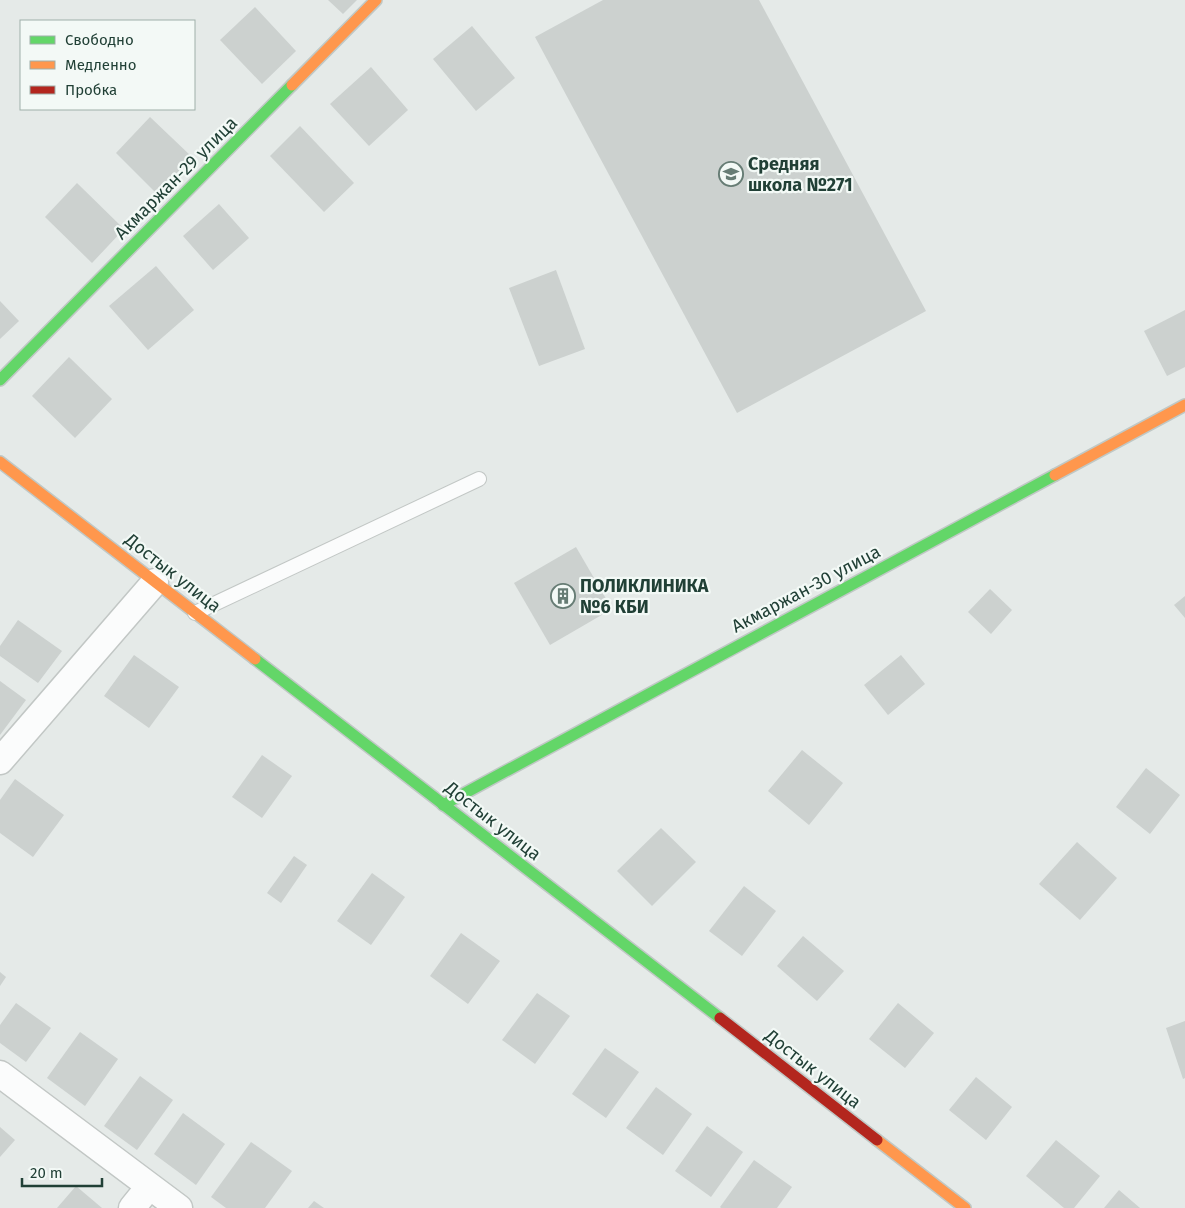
<svg xmlns="http://www.w3.org/2000/svg" width="1185" height="1208" font-family="'Fira Sans',sans-serif">
  <style>
    .building { fill: #ccd1cf }
    .lines { fill: none; stroke-linecap: round; stroke-linejoin: round }
    .lane-casing { stroke: #c2c7c5; stroke-width: 16 }
    .street-casing { stroke: #c2c7c5; stroke-width: 29 }
    .fast-casing { stroke: #c0c8c5; stroke-width: 14 }
    .slow-casing { stroke: #c0c8c5; stroke-width: 14 }
    .jam-casing { stroke: #c0c8c5; stroke-width: 14 }
    .lane { stroke: #fbfcfc; stroke-width: 14 }
    .street { stroke: #fbfcfc; stroke-width: 26 }
    .fast { stroke: #63d668; stroke-width: 11 }
    .slow { stroke: #ff974d; stroke-width: 11 }
    .jam { stroke: #b3261e; stroke-width: 11 }
    .labels { text-anchor: middle; stroke-width: 4.5; stroke-linejoin: round; paint-order: stroke }
    .poi-label { font-size: 18px; font-weight: bold; fill: #214036; stroke: #f3f9f6; text-anchor: start }
    .street-label { font-size: 18px; fill: #214036; stroke: #f3f9f6 }
  </style>
  <rect width="100%" height="100%" fill="#e5eae8"/>
  <g class="building">
    <polygon points="328,0 357,0 343,14"/>
    <polygon points="603,0 759,0 926,311 737,413 535,37"/>
    <polygon points="255,7 296,51 262,84 220,40"/>
    <polygon points="472,26 515,78 476,111 433,59"/>
    <polygon points="371,67 408,110 369,146 330,104"/>
    <polygon points="150,117 192,157 157,194 116,153"/>
    <polygon points="300,126 354,183 324,212 270,156"/>
    <polygon points="77,183 124,229 92,263 45,217"/>
    <polygon points="219,204 249,238 213,270 183,236"/>
    <polygon points="156,266 194,310 148,350 109,306"/>
    <polygon points="556,270 585,349 539,366 509,288"/>
    <polygon points="0,301 19,321 0,339"/>
    <polygon points="1185,310 1185,367 1167,376 1144,331"/>
    <polygon points="69,357 112,399 75,438 32,396"/>
    <polygon points="576,547 612,609 550,645 514,583"/>
    <polygon points="990,589 1012,610 991,634 968,612"/>
    <polygon points="1185,596 1185,618 1174,605"/>
    <polygon points="18,620 62,651 38,683 0,656 0,646"/>
    <polygon points="134,655 179,687 149,728 104,696"/>
    <polygon points="901,655 925,684 888,715 864,685"/>
    <polygon points="0,681 26,700 0,735"/>
    <polygon points="802,750 843,783 809,825 768,791"/>
    <polygon points="262,755 292,776 262,818 232,797"/>
    <polygon points="1146,768 1180,795 1150,834 1116,807"/>
    <polygon points="15,779 64,815 33,857 0,833 0,800"/>
    <polygon points="661,828 696,862 652,906 617,871"/>
    <polygon points="1077,842 1117,878 1080,920 1039,884"/>
    <polygon points="294,856 307,865 281,903 267,893"/>
    <polygon points="372,873 405,897 371,945 337,921"/>
    <polygon points="744,886 776,911 742,956 709,931"/>
    <polygon points="461,933 500,961 468,1004 430,976"/>
    <polygon points="803,936 844,971 817,1001 777,966"/>
    <polygon points="0,972 6,977 0,986"/>
    <polygon points="537,993 570,1016 535,1064 502,1040"/>
    <polygon points="16,1003 51,1028 26,1062 0,1043 0,1025"/>
    <polygon points="898,1003 934,1033 905,1068 869,1039"/>
    <polygon points="1185,1021 1185,1078 1183,1079 1166,1028"/>
    <polygon points="80,1032 118,1059 85,1106 47,1078"/>
    <polygon points="605,1048 639,1072 606,1118 572,1094"/>
    <polygon points="140,1076 173,1100 137,1150 104,1126"/>
    <polygon points="976,1077 1012,1107 986,1140 949,1110"/>
    <polygon points="656,1087 692,1114 663,1155 626,1128"/>
    <polygon points="183,1113 225,1144 196,1185 154,1154"/>
    <polygon points="707,1126 743,1152 711,1197 675,1171"/>
    <polygon points="0,1127 15,1140 0,1157"/>
    <polygon points="1056,1140 1100,1176 1074,1208 1064,1208 1026,1176"/>
    <polygon points="251,1142 292,1171 265,1208 226,1208 211,1197"/>
    <polygon points="754,1160 792,1187 777,1208 721,1208 720,1207"/>
    <polygon points="76,1186 102,1208 57,1208"/>
    <polygon points="1119,1190 1140,1208 1104,1208"/>
    <polygon points="314,1201 324,1208 308,1208"/>
  </g>
  <g class="lines">
    <defs>
      <polyline id="lane" points="195,613 479,479"/>
      <g id="street">
        <polyline points="0,761 155,582"/>
        <polyline points="0,1074 179,1208"/>
        <polyline points="132,1208 149,1187"/>
      </g>
      <g id="fast">
        <polyline points="0,380 292,85"/>
        <polyline points="255,659 720,1018"/>
        <polyline points="443,805 1055,475"/>
      </g>
      <g id="slow">
        <polyline points="292,85 376,0"/>
        <polyline points="0,462 255,659"/>
        <polyline points="1055,475 1185,405"/>
        <polyline points="877,1140 965,1208"/>
      </g>
      <polyline id="jam" points="720,1018 877,1140"/>
    </defs>
    <use href="#lane" class="lane-casing"/>
    <use href="#street" class="street-casing"/>
    <use href="#fast" class="fast-casing"/>
    <use href="#slow" class="slow-casing"/>
    <use href="#jam" class="jam-casing"/>
    <use href="#lane" class="lane"/>
    <use href="#street" class="street"/>
    <use href="#fast" class="fast"/>
    <use href="#slow" class="slow"/>
    <use href="#jam" class="jam"/>
  </g>
  <defs>
    <symbol id="school-ring" viewBox="-11 -11 22 22"><circle r="9.5" fill="#f3f9f6" stroke="#667c74" stroke-width="1.5"/><path d="M0-5L7-2L0 1L-7-2ZM-4 1L0 2.5L4 1V4Q0 6-4 4Z" fill="#667c74"/></symbol>
    <symbol id="building-ring" viewBox="-11 -11 22 22"><circle r="9.5" fill="#f3f9f6" stroke="#667c74" stroke-width="1.5"/><path d="M-4-6H4V6H1V3H-1V6H-4ZM-2.5-4.3h1.7v1.8h-1.7ZM.8-4.3h1.7v1.8H.8ZM-2.5-1h1.7V.8h-1.7ZM.8-1h1.7V.8H.8Z" fill="#667c74"/></symbol>
  </defs>
  <g fill-rule="evenodd">
    <use href="#school-ring" x="717" y="160" width="28" height="28"/>
    <use href="#building-ring" x="549" y="582" width="28" height="28"/>
  </g>
  <g class="labels">
    <g class="poi-label">
      <text x="748" y="170">Средняя<tspan x="748" dy="21">школа №271</tspan></text>
      <text x="580" y="592">ПОЛИКЛИНИКА<tspan x="580" dy="21">№6 КБИ</tspan></text>
    </g>
    <g class="street-label">
      <text transform="translate(176 178) rotate(-45)" y="6">Акмаржан-29 улица</text>
      <text transform="translate(173 573) rotate(38)" y="6">Достык улица</text>
      <text transform="translate(806 589) rotate(-28)" y="6">Акмаржан-30 улица</text>
      <text transform="translate(493 821) rotate(38)" y="6">Достык улица</text>
      <text transform="translate(813 1069) rotate(38)" y="6">Достык улица</text>
    </g>
  </g>
  <rect x="20" y="20" width="175" height="90" fill="#f3f9f6" stroke="#9fafa9"/>
  <rect x="30" y="36" width="25" height="8" fill="#63d668" stroke="#9fafa9"/>
  <text x="65" y="45" font-size="15" fill="#214036">Свободно</text>
  <rect x="30" y="61" width="25" height="8" fill="#ff974d" stroke="#9fafa9"/>
  <text x="65" y="70" font-size="15" fill="#214036">Медленно</text>
  <rect x="30" y="86" width="25" height="8" fill="#b3261e" stroke="#9fafa9"/>
  <text x="65" y="95" font-size="15" fill="#214036">Пробка</text>
  <path d="M22 1178v8h80v-8" fill="none" stroke="#214036" stroke-width="2.5"/>
  <text x="30" y="1178" font-size="15" fill="#214036" stroke="#f3f9f6" stroke-width="4" paint-order="stroke">20 m</text>
</svg>
